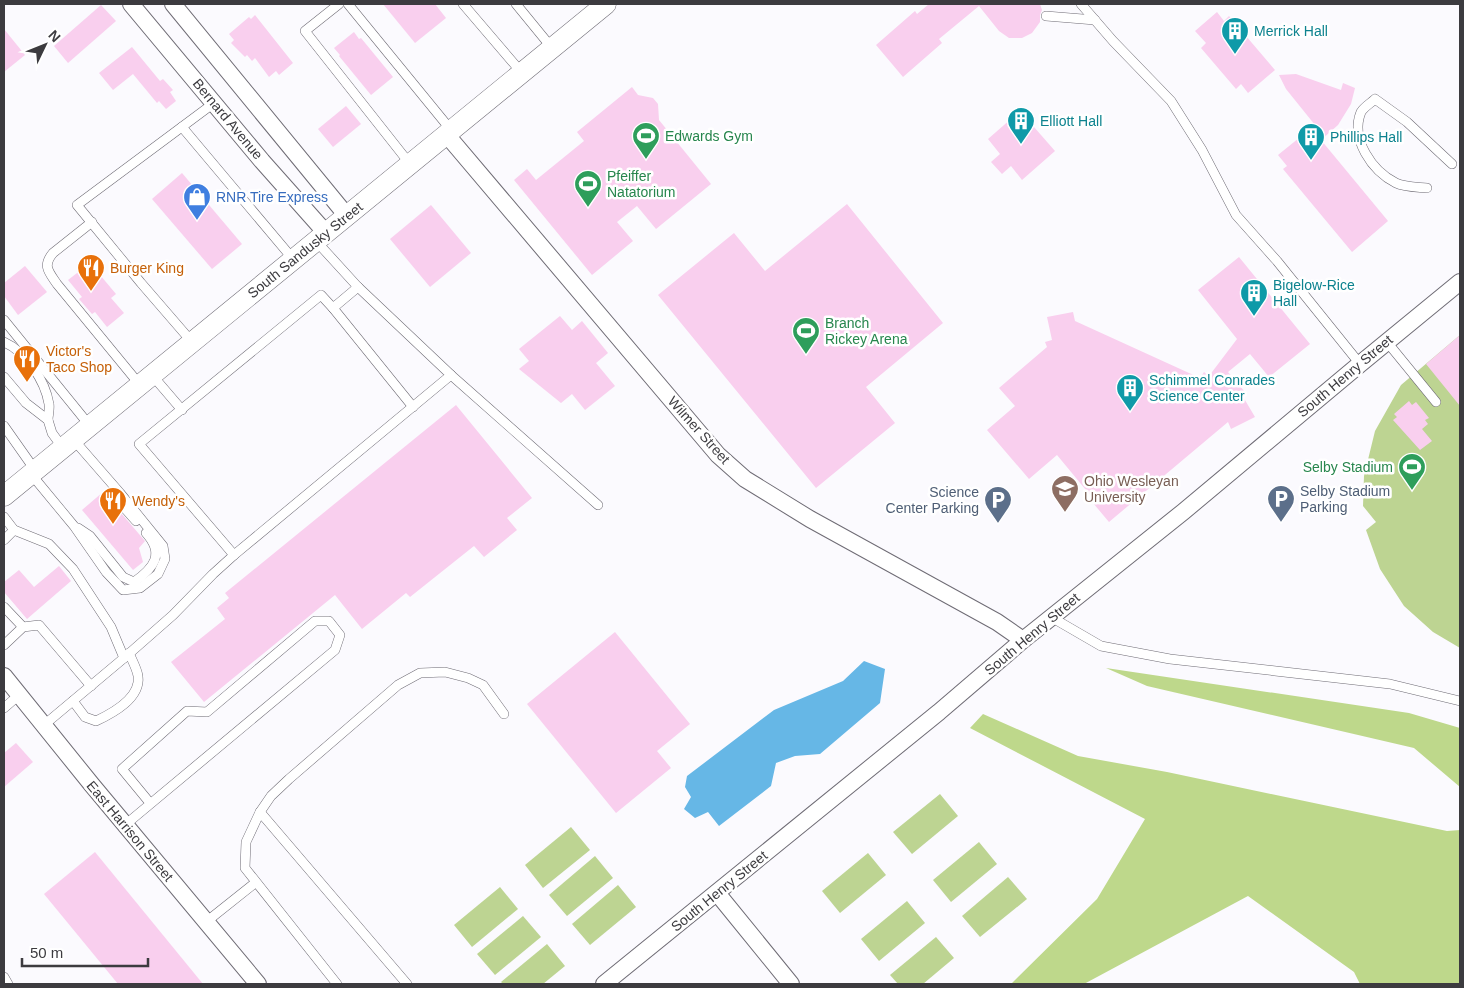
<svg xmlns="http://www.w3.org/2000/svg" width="1464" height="988" font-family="Arial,sans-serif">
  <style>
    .green { fill: #bdd492 }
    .forest { fill: #bed88b }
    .water { fill: #66b7e6 }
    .building { fill: #f9cfee }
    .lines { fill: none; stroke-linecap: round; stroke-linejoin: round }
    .service-casing { stroke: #6f6c75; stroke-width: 10 }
    .minor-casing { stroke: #6f6c75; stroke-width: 18 }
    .tertiary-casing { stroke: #6f6c75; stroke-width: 21 }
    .service { stroke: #fff; stroke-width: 9 }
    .minor { stroke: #fff; stroke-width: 16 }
    .tertiary { stroke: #fff; stroke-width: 20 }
    .labels { text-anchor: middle; stroke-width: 5; stroke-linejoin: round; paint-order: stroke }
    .culture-label { font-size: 14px; fill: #0d838f; stroke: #fff; text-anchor: start }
    .street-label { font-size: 14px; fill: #3c3b3f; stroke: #fff }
    .leisure-label { font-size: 14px; fill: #27864d; stroke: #fff; text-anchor: start }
    .shop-label { font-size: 14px; fill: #366cbe; stroke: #fff; text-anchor: start }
    .food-label { font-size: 14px; fill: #c56008; stroke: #fff; text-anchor: start }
    .education-label { font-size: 14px; fill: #785e54; stroke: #fff; text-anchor: start }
    .service-label { font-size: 14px; fill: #4e5e75; stroke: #fff; text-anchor: start }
  </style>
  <rect width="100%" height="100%" fill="#fbfafe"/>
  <g class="green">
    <polygon points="1460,335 1460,648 1433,632 1404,606 1380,569 1366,530 1376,522 1363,506 1364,476 1375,431 1401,385"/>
    <polygon points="940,794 958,816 912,854 893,832"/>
    <polygon points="571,827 590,850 543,888 525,865"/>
    <polygon points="979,842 997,864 951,902 933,880"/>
    <polygon points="868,853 886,875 840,913 822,891"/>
    <polygon points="595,856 613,878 567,916 549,895"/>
    <polygon points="1008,877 1027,899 980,937 962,916"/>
    <polygon points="618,885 636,907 590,945 572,924"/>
    <polygon points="500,887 518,909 472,947 454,925"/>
    <polygon points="907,901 925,923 879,961 861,939"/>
    <polygon points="523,916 541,937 495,975 477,954"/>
    <polygon points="936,937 954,958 923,984 898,984 890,975"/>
    <polygon points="547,944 565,966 543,984 503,984 501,982"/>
  </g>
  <g class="forest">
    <polygon points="1106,668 1409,713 1460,728 1460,787 1414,748 1147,686"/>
    <polygon points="983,714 1078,756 1167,772 1447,831 1460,830 1460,984 1360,984 1354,972 1248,896 1084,984 1011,984 1097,899 1145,819 970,728"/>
  </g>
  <polygon class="water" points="864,661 885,669 880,703 820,754 795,756 776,763 771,786 719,826 708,812 695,818 684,809 691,797 685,787 687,776 774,710 843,681"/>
  <g class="building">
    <polygon points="383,4 435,4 446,18 415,43"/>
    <polygon points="929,4 1040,4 1042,10 1040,15 1040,22 1032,33 1022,38 1009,38 999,31 979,6 939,39 942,43 903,77 876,45 915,11 917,14"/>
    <polygon points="101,5 116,21 68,63 54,46"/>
    <polygon points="1217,12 1224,21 1229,16 1275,70 1248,93 1241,84 1236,89 1201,48 1206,43 1195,31"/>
    <polygon points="255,15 293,63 279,75 276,71 269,77 255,58 252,61 247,55 245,57 231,43 234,40 229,34 249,17 251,19"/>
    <polygon points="4,29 25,55 4,72"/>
    <polygon points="354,32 359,39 361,38 393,77 371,95 339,56 340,55 334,48"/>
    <polygon points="132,47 160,81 163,79 173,90 170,92 176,101 166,109 159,101 157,103 133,74 113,90 99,73"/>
    <polygon points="1296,74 1341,90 1343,83 1355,88 1351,104 1338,125 1321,140 1388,221 1352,252 1283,169 1287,166 1278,155 1315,125 1286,89 1279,75"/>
    <polygon points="632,87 638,95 653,98 658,104 659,120 711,184 656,229 637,206 617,222 633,241 592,275 514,180 527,169 536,180 584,141 577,132"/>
    <polygon points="346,106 361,124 333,147 318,129"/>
    <polygon points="1020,111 1055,151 1022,180 1011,166 1002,174 991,162 1000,154 988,139"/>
    <polygon points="182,173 242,244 212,269 152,199"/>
    <polygon points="847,204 943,323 866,387 895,423 816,488 658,295 734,233 765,271"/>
    <polygon points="431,205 471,253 430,287 390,239"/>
    <polygon points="1239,257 1310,344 1269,377 1250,354 1228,372 1245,392 1242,395 1255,417 1231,429 1228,422 1109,522 1093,503 1095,501 1057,455 1029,479 987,430 1015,406 999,388 1047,347 1045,342 1052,340 1047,317 1073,312 1075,321 1200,378 1204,372 1209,376 1237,339 1198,290"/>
    <polygon points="90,263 116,294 111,298 124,313 107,327 95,312 92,314 79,299 82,297 68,280"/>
    <polygon points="25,266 47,292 18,315 4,296 4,283"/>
    <polygon points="560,316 572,330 582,321 608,353 596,363 615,386 585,410 572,394 561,403 519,369 529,361 519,349"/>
    <polygon points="1460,335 1460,406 1426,364"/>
    <polygon points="1409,401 1412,405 1416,402 1429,418 1425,420 1428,424 1422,429 1432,441 1420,450 1393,420 1397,417 1394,414"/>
    <polygon points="456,405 532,498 507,518 517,530 484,557 474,546 410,597 406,593 362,629 335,595 204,702 171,662 225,619 217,608 229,598 225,593"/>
    <polygon points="103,492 145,541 139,548 143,562 133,570 82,510"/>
    <polygon points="59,566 71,581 27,619 4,592 4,582 19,570 34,587"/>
    <polygon points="615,632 690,724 657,751 671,768 616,813 527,704"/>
    <polygon points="16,743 33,762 4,787 4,753"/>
    <polygon points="95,852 203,984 118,984 44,894"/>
  </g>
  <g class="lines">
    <defs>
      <g id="service">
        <polyline points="339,4 305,31 410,164"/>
        <polyline points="348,4 451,130"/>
        <polyline points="463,4 522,73"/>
        <polyline points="516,4 552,48"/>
        <polyline points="1081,4 1113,41 1171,101 1202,150 1236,215 1277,261 1360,364"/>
        <polyline points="1046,16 1095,20"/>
        <polyline points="182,127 293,259"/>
        <path d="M 1427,188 C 1417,187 1404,187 1396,183 C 1372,171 1350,139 1361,112 C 1364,107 1371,103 1375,99 L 1407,122 L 1452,164"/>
        <path d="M 92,222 L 53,253 C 42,266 49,272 57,284 L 140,385"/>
        <polyline points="333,308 413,407"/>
        <polyline points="4,320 90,426"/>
        <path d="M 4,342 C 26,352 45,380 49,404 C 50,409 48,415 48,420"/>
        <polyline points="192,342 141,283 77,205 214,103"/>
        <polyline points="1387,342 1436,402"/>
        <polyline points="152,375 182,410"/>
        <polyline points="451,375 598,505"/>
        <polyline points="4,377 26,403 48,420 52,433 63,448"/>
        <polyline points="4,426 35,470"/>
        <polyline points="31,474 74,526 106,572 123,590 140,588 158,574 165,559 163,546 120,493 73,439"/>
        <polyline points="116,490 120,503 136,521"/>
        <polyline points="4,517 14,530 49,544 73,569 111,627 124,658 44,725"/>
        <path d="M 78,528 L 90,536 L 123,577 L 134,582 C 154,568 165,554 146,533"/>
        <polyline points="4,540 14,530"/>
        <polyline points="234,555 139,444 321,295 333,308 358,287"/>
        <polyline points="4,607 23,627"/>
        <polyline points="1051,617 1101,646 1170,659 1390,684 1460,701"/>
        <polyline points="4,645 23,627 39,625 91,686"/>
        <polyline points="124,658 173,615 213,574 234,555 451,375 358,287 316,241"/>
        <path d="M 73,701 L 85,717 L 96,721 C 113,713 141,698 138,676 C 137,669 132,660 129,653"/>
        <polyline points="4,708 19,695"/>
        <polyline points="260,812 271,796 289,779 398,685 420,673 445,672 468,678 483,685 504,714"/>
        <polyline points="125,825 335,650 340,635 329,621 315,621 207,712 187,711 122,769 150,803"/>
        <polyline points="206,922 255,883"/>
        <polyline points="4,977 8,984"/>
        <polyline points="337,984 245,868 246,842 260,812 407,984"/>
      </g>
      <g id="minor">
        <polyline points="131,4 262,161 326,233"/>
        <polyline points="173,4 347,216"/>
        <polyline points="446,134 718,455 745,479 810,519 997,622 1023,640"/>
        <polyline points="4,676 92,785 258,984"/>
        <polyline points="717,893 791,984"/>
        <polyline points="604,984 939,712 1023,640 1183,512 1360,364 1460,282"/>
      </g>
      <polyline id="tertiary" points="4,496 606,4"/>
    </defs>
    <use href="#service" class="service-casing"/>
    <use href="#minor" class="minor-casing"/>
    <use href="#tertiary" class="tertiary-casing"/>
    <use href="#service" class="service"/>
    <use href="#minor" class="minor"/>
    <use href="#tertiary" class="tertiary"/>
  </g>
  <defs>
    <symbol id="building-pin" viewBox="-11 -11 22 30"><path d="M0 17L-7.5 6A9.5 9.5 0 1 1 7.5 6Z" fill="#0f9aa8" stroke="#fff"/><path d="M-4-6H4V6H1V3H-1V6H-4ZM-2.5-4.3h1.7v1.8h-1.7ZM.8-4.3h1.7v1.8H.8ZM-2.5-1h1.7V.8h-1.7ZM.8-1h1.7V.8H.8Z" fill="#fff"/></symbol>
    <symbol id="stadium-pin" viewBox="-11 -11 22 30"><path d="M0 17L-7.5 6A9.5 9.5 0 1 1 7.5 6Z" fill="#2e9e5b" stroke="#fff"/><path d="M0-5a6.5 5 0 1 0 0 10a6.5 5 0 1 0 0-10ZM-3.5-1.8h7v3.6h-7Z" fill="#fff"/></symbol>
    <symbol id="shop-pin" viewBox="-11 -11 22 30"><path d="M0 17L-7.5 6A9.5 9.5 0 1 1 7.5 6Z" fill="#3f7fe0" stroke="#fff"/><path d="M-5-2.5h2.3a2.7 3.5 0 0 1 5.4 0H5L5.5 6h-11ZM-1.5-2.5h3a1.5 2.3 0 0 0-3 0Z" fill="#fff"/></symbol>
    <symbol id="restaurant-pin" viewBox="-11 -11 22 30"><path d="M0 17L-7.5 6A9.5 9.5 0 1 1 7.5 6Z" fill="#e8710a" stroke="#fff"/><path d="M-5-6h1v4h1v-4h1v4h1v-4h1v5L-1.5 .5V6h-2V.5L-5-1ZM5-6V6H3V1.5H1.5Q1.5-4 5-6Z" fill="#fff"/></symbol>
    <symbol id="university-pin" viewBox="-11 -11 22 30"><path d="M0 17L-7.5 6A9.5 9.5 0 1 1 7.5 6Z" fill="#8d6e63" stroke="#fff"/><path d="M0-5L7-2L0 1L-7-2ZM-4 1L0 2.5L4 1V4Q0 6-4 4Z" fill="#fff"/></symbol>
    <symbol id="parking-pin" viewBox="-11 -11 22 30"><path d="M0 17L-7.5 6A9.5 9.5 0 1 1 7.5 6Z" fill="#5c6f8a" stroke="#fff"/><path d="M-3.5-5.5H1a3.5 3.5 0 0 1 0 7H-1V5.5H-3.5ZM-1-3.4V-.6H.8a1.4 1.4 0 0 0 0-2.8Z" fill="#fff"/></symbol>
  </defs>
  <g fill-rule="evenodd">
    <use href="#building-pin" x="1219" y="15" width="32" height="43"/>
    <use href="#building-pin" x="1005" y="105" width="32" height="43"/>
    <use href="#stadium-pin" x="630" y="120" width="32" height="43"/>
    <use href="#building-pin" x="1295" y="121" width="32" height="43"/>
    <use href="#stadium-pin" x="572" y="168" width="32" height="43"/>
    <use href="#shop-pin" x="181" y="181" width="32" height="43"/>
    <use href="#restaurant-pin" x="75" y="252" width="32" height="43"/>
    <use href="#building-pin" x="1238" y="277" width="32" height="43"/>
    <use href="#stadium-pin" x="790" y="315" width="32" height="43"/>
    <use href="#restaurant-pin" x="11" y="343" width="32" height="43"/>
    <use href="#building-pin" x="1114" y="372" width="32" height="43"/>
    <use href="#stadium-pin" x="1396" y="451" width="32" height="43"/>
    <use href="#university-pin" x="1049" y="473" width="32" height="43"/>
    <use href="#parking-pin" x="1265" y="483" width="32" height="43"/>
    <use href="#parking-pin" x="982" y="484" width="32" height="43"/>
    <use href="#restaurant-pin" x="97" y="485" width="32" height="43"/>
  </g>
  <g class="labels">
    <g class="culture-label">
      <text x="1254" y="36">Merrick Hall</text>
      <text x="1040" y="126">Elliott Hall</text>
      <text x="1330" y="142">Phillips Hall</text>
      <text x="1273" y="290">Bigelow-Rice<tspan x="1273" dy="16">Hall</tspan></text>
      <text x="1149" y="385">Schimmel Conrades<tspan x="1149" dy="16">Science Center</tspan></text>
    </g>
    <g class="street-label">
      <text transform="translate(228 119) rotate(50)" y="5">Bernard Avenue</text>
      <text transform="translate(305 250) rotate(-39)" y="5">South Sandusky Street</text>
      <text transform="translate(1345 376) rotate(-40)" y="5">South Henry Street</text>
      <text transform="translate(699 430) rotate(48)" y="5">Wilmer Street</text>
      <text transform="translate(1032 634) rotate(-40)" y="5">South Henry Street</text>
      <text transform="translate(130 831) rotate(50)" y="5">East Harrison Street</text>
      <text transform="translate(719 891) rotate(-39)" y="5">South Henry Street</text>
    </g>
    <g class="leisure-label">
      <text x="665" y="141">Edwards Gym</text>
      <text x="607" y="181">Pfeiffer<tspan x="607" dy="16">Natatorium</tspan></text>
      <text x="825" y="328">Branch<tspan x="825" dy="16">Rickey Arena</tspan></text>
      <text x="1393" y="472" text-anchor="end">Selby Stadium</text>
    </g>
    <g class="shop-label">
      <text x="216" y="202">RNR Tire Express</text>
    </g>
    <g class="food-label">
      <text x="110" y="273">Burger King</text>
      <text x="46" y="356">Victor's<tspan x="46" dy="16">Taco Shop</tspan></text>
      <text x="132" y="506">Wendy's</text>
    </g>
    <g class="education-label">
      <text x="1084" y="486">Ohio Wesleyan<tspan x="1084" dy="16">University</tspan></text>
    </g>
    <g class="service-label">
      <text x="1300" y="496">Selby Stadium<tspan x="1300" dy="16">Parking</tspan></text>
      <text x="979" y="497" text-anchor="end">Science<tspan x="979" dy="16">Center Parking</tspan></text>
    </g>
  </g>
  <rect width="1464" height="988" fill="none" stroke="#3c3b3f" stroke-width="10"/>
  <g transform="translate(45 45) rotate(47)" stroke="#ffffff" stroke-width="4" paint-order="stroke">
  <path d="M0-4L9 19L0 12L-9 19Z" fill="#3c3b3f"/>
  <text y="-8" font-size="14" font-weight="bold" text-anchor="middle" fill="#3c3b3f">N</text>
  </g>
  <path d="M22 958v8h126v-8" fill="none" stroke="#3c3b3f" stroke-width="2.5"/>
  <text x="30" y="958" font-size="15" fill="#3c3b3f" stroke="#ffffff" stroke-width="4" paint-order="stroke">50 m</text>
</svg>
